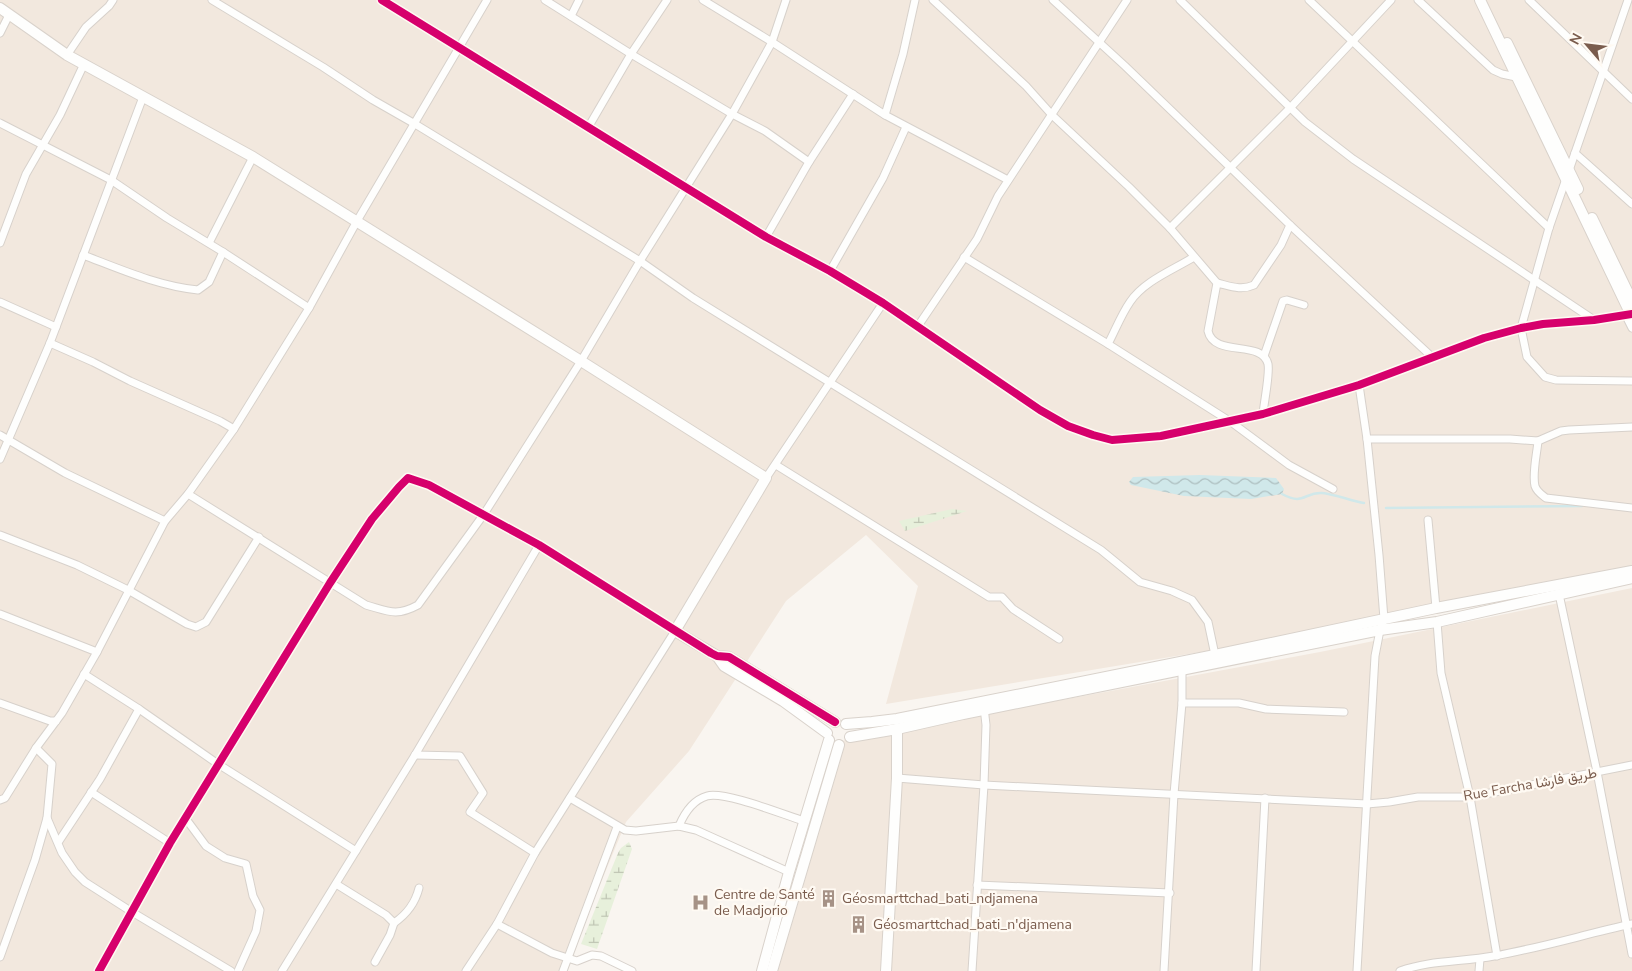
<svg xmlns="http://www.w3.org/2000/svg" width="1632" height="971" font-family="'Nunito Sans',Vazirmatn,sans-serif">
  <style>
    .residential { fill: #f2e8de }
    .wetland { fill: url(#wetland-marsh) }
    .water { fill: url(#water-waves) }
    .lines { fill: none; stroke-linecap: round; stroke-linejoin: round }
    .stream { stroke: #d0e8ea; stroke-width: 2.5 }
    .street-casing { stroke: #d7d1cb; stroke-width: 9 }
    .secondary-casing { stroke: #d9d2cb; stroke-width: 12 }
    .street { stroke: #fefefd; stroke-width: 7 }
    .secondary { stroke: #fefefd; stroke-width: 10 }
    .cycleway-casing { stroke: #fffaf3; stroke-width: 11 }
    .cycleway { stroke: #d6006c; stroke-width: 8 }
    .labels { text-anchor: middle; stroke-width: 4.5; stroke-linejoin: round; paint-order: stroke }
    .street-label { font-size: 14px; fill: #7a5c4d; stroke: #fffaf3 }
    .poi-label { font-size: 14px; fill: #7a5c4d; stroke: #fffaf3; text-anchor: start }
  </style>
  <defs>
    <pattern id="wetland-marsh" width="20" height="14" patternUnits="userSpaceOnUse" patternTransform="scale(1.25)"><rect width="20" height="14" fill="#e7f0db"/><path d="M1 5h8M5 5V1M11 12h8M15 12V8" fill="none" stroke="#c0c6b4"/></pattern>
    <pattern id="water-waves" width="16" height="10" patternUnits="userSpaceOnUse" patternTransform="scale(1.25)"><rect width="16" height="10" fill="#d0e8ea"/><path d="M0 5q4-4 8 0t8 0" fill="none" stroke="#aebfc0"/></pattern>
  </defs>
  <rect width="100%" height="100%" fill="#f9f5f0"/>
  <g class="residential">
    <polygon points="0,0 1632,0 1632,570 1267,641 886,704 918,586 866,535 786,601 689,751 626,822 564,971 0,971"/>
    <polygon points="1632,588 1632,971 774,971 841,741 1320,652"/>
  </g>
  <g class="wetland">
    <polygon points="952,509 967,511 905,531 899,521"/>
    <polygon points="629,842 632,849 597,949 581,944 618,853 621,848"/>
  </g>
  <polygon class="water" points="1200,475 1276,478 1284,489 1282,494 1251,499 1184,496 1131,485 1129,482 1133,477"/>
  <g class="lines">
    <g class="stream">
      <path d="M 1282,494 C 1304,506 1304,492 1322,493 C 1334,494 1352,501 1364,503"/>
      <polyline points="1386,508 1582,506"/>
    </g>
    <defs>
      <g id="street">
        <polyline points="212,0 323,67 373,100 415,124 640,261 693,298 1101,550 1140,582 1172,591 1192,600 1208,622 1215,655"/>
        <polyline points="382,0 766,237 830,271 883,303 1040,410 1068,426 1093,435 1112,440 1161,436 1263,414 1359,385 1484,338 1521,328 1543,324 1594,320 1632,314"/>
        <polyline points="545,0 631,54 732,114 765,131 809,162 766,237"/>
        <polyline points="703,0 772,42 885,115"/>
        <polyline points="915,0 903,54 885,115 1008,180"/>
        <path d="M 933,0 L 1026,86 L 1052,115 L 1129,187 L 1170,228 L 1217,283 L 1208,331 C 1214,358 1262,339 1268,364 C 1270,374 1264,402 1263,414"/>
        <polyline points="1053,0 1125,66 1290,225 1432,357"/>
        <polyline points="1180,0 1305,122 1353,159 1594,320"/>
        <polyline points="1309,0 1549,228"/>
        <polyline points="1418,0 1493,70 1502,74 1516,77"/>
        <polyline points="1529,0 1632,99"/>
        <polyline points="1628,0 1549,228 1521,328 1527,357 1545,377 1556,380 1632,381"/>
        <polyline points="571,16 579,0"/>
        <polyline points="0,33 9,15"/>
        <polyline points="67,55 86,27 109,6 113,0"/>
        <polyline points="0,123 111,180 167,218 223,252 309,308"/>
        <polyline points="589,126 631,54 667,0"/>
        <polyline points="1575,153 1632,204"/>
        <polyline points="809,162 853,94"/>
        <polyline points="1170,228 1291,107 1391,0"/>
        <polyline points="0,243 26,174 60,115 84,64"/>
        <polyline points="209,243 253,157"/>
        <path d="M 83,255 C 120,269 158,286 198,290 L 209,282 L 223,252"/>
        <polyline points="964,257 1108,344 1231,422 1289,465 1333,489"/>
        <polyline points="830,271 883,178 906,127"/>
        <path d="M 1217,283 C 1230,286 1241,291 1254,285 L 1281,245 L 1290,225"/>
        <polyline points="0,302 56,327"/>
        <polyline points="1626,316 1632,328"/>
        <polyline points="918,326 977,239 998,196 1127,0"/>
        <polyline points="50,343 93,362 130,381 220,421 234,429"/>
        <path d="M 1108,344 C 1115,331 1121,315 1130,302 C 1144,281 1173,270 1194,257"/>
        <polyline points="1264,356 1283,301 1287,300 1304,305"/>
        <polyline points="0,435 65,473 165,521"/>
        <polyline points="1367,439 1510,439 1538,441 1561,431 1569,430 1632,427"/>
        <path d="M 1538,441 C 1537,453 1532,474 1535,486 C 1537,492 1541,494 1546,498 L 1632,508"/>
        <polyline points="0,459 50,343 143,97"/>
        <polyline points="776,465 989,597 1002,597 1013,609 1059,639"/>
        <polyline points="766,478 883,303"/>
        <path d="M 188,494 L 366,605 C 388,611 396,617 418,605 L 484,514 L 581,361 L 640,261 L 732,114 L 772,42 L 786,0"/>
        <polyline points="1428,520 1436,608"/>
        <polyline points="0,535 77,565 128,590 187,624 196,627 206,622 259,537"/>
        <polyline points="1559,594 1597,772 1632,954"/>
        <polyline points="0,614 97,652"/>
        <polyline points="1437,622 1441,673 1470,797 1497,956"/>
        <polyline points="84,674 139,709 218,764 356,851"/>
        <polyline points="0,703 50,721 56,721"/>
        <polyline points="1182,703 1239,703 1266,709 1344,712"/>
        <polyline points="36,748 52,764 47,818 62,853 75,872 85,882 132,912 231,971"/>
        <polyline points="415,755 460,756 483,793 470,812 535,853"/>
        <polyline points="897,778 984,785 1367,804 1389,802 1418,797 1470,797 1632,765"/>
        <polyline points="91,792 170,843"/>
        <polyline points="570,798 625,830 636,831 679,826 696,830 789,872"/>
        <polyline points="0,800 5,798 36,748 62,713 97,652 165,521 188,494 234,429 309,308 357,221 487,0"/>
        <polyline points="186,819 206,846 225,858 246,864 253,896 260,910 256,931 238,971"/>
        <path d="M 679,826 C 684,814 693,800 707,796 C 725,791 784,815 804,821"/>
        <polyline points="59,841 100,779 139,709"/>
        <polyline points="336,884 386,915 394,923 390,935 375,962"/>
        <polyline points="977,885 1170,893"/>
        <path d="M 394,923 C 407,914 415,904 419,888"/>
        <polyline points="497,924 552,953 577,961 592,955 601,956 632,971"/>
        <polyline points="0,957 35,860 47,818"/>
        <polyline points="99,971 170,843 330,583 372,519 399,487 408,478 429,485 539,545 675,631 535,853 497,924 466,971"/>
        <polyline points="282,971 415,755 539,545"/>
        <polyline points="563,971 617,827"/>
        <polyline points="972,971 984,785 986,725 984,707"/>
        <polyline points="1164,971 1174,794 1182,703 1182,669"/>
        <polyline points="1256,971 1265,798"/>
        <polyline points="1357,971 1375,656 1380,630 1384,619 1379,555 1367,439 1359,385"/>
        <path d="M 1400,971 C 1430,960 1462,962 1494,956 C 1540,948 1586,934 1632,924"/>
        <polyline points="1479,971 1480,959"/>
      </g>
      <g id="secondary">
        <polyline points="1480,0 1632,317"/>
        <polyline points="0,8 67,55 253,157 581,361 766,478 675,631 717,656 729,657 835,722"/>
        <polyline points="1507,43 1578,189"/>
        <polyline points="1592,218 1632,301"/>
        <polyline points="717,656 724,666 783,701 827,733"/>
        <polyline points="846,724 872,722 897,719 1215,655 1436,608 1632,571"/>
        <polyline points="850,737 897,729 963,714 1380,630 1437,622 1632,578"/>
        <polyline points="762,971 789,872 829,740"/>
        <polyline points="772,971 839,745"/>
        <polyline points="886,971 897,778 897,729"/>
      </g>
    </defs>
    <use href="#street" class="street-casing"/>
    <use href="#secondary" class="secondary-casing"/>
    <use href="#street" class="street"/>
    <use href="#secondary" class="secondary"/>
    <defs>
      <g id="cycleway">
        <polyline points="382,0 766,237 830,271 883,303 1040,410 1068,426 1093,435 1112,440 1161,436 1263,414 1359,385 1484,338 1521,328 1543,324 1594,320 1632,314"/>
        <polyline points="99,971 170,843 330,583 372,519 399,487 408,478 429,485 539,545 711,653 717,656 729,657 835,722"/>
      </g>
    </defs>
    <use href="#cycleway" class="cycleway-casing"/>
    <use href="#cycleway" class="cycleway"/>
  </g>
  <defs>
    <symbol id="building-bare" viewBox="-9 -9 18 18"><path d="M-4-6H4V6H1V3H-1V6H-4ZM-2.5-4.3h1.7v1.8h-1.7ZM.8-4.3h1.7v1.8H.8ZM-2.5-1h1.7V.8h-1.7ZM.8-1h1.7V.8H.8Z" fill="#a69286" stroke="#fffaf3" stroke-width="2.5" paint-order="stroke"/></symbol>
    <symbol id="hospital-bare" viewBox="-9 -9 18 18"><path d="M-5-5h3v3.5h4V-5h3V5h-3V1.5h-4V5h-3Z" fill="#a69286" stroke="#fffaf3" stroke-width="2.5" paint-order="stroke"/></symbol>
  </defs>
  <g fill-rule="evenodd">
    <use href="#building-bare" x="816" y="886" width="25" height="25"/>
    <use href="#hospital-bare" x="688" y="890" width="25" height="25"/>
    <use href="#building-bare" x="846" y="912" width="25" height="25"/>
  </g>
  <g class="labels">
    <g class="street-label">
      <text transform="translate(1530 784) rotate(-10)" y="5">Rue Farcha طريق فارشا</text>
    </g>
    <g class="poi-label">
      <text x="714" y="899">Centre de Santé<tspan x="714" dy="16">de Madjorio</tspan></text>
      <text x="842" y="903">Géosmarttchad_bati_ndjamena</text>
      <text x="873" y="929">Géosmarttchad_bati_n'djamena</text>
    </g>
  </g>
  <g transform="translate(1587 45) rotate(298)" stroke="#fffaf3" stroke-width="4" paint-order="stroke">
  <path d="M0-4L9 19L0 12L-9 19Z" fill="#7a5c4d"/>
  <text y="-8" font-size="14" font-weight="bold" text-anchor="middle" fill="#7a5c4d">N</text>
  </g>
</svg>
